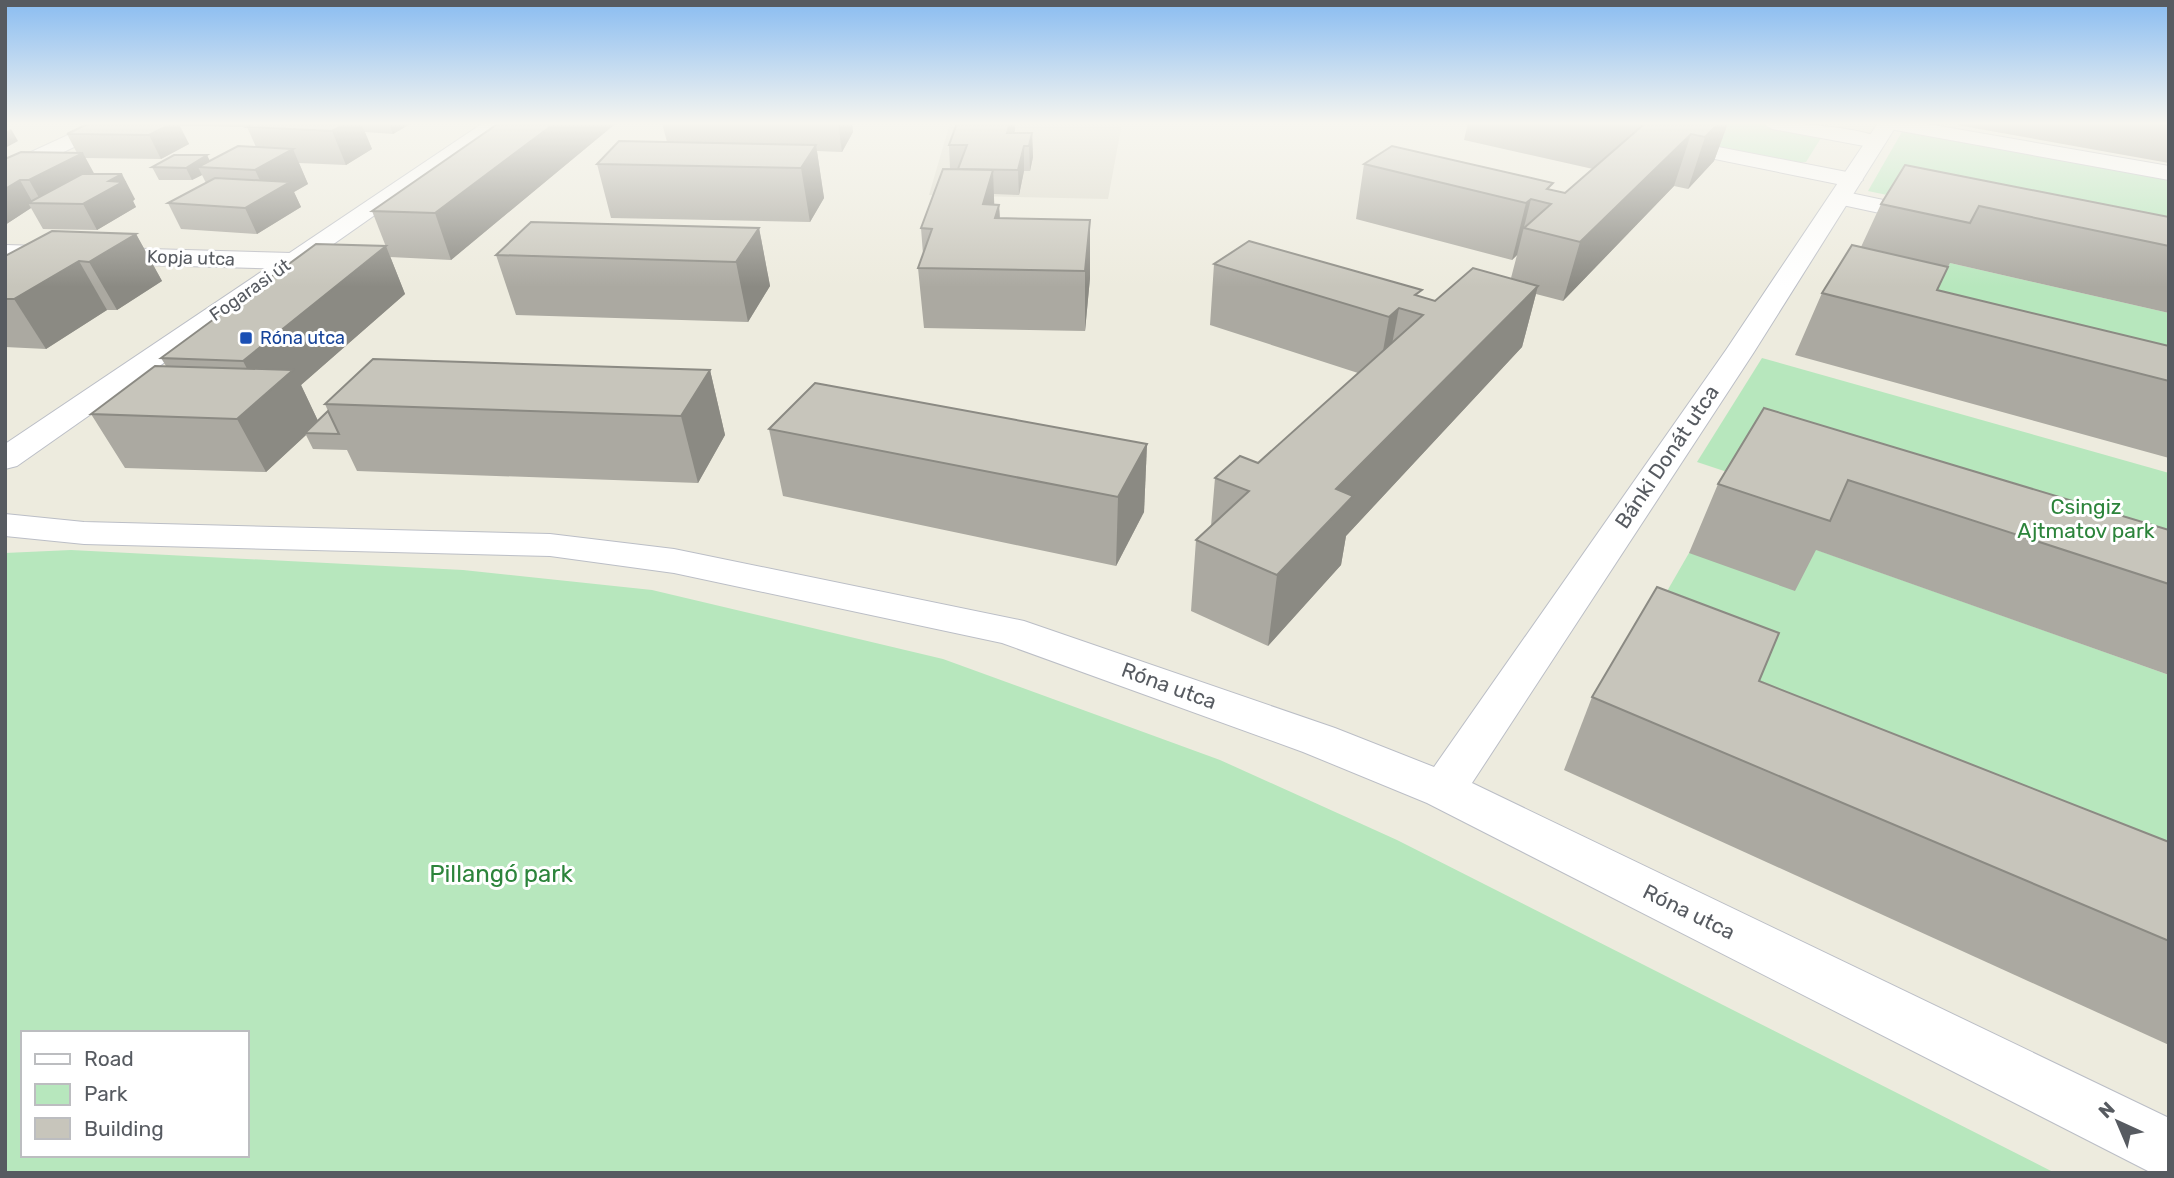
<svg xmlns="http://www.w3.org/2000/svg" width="2174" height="1178" font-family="Rubik,sans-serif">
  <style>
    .education { fill: #dcdacd }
    .green { fill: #b7e7bd; fill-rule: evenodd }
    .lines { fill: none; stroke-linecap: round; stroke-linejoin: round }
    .street-casing { stroke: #bcbdc4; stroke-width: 2 }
    .secondary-casing { stroke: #bbbec6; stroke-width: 2 }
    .street { fill: #fff; fill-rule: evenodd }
    .secondary { fill: #fff; fill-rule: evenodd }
    .wall { fill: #aba9a1 }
    .shaded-wall { fill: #8b8a83 }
    .building { fill: #c7c5bb; stroke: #8b8a83; stroke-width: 2 }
    .transit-dot { fill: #1a4fb4; stroke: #fff; stroke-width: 2.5 }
    .labels { text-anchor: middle; stroke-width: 6; stroke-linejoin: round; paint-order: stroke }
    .far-street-label { font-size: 18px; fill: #575b61; stroke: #fff }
    .far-transit-label { font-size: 18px; fill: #164399; stroke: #fff; text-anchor: start }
    .street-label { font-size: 21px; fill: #575b61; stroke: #fff }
    .park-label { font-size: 21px; fill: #2c843b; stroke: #fff }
    .near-park-label { font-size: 24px; fill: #2c843b; stroke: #fff }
  </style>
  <rect width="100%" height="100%" fill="#edebde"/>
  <polygon class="education" points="950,123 1122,123 1108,199 929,195"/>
  <g class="green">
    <path d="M 1591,123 C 1636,123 1791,112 1821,138 L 1806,162 L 1798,163 Z"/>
    <polygon points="1903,130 2169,178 2169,254 1868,191"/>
    <polygon points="1855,261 1941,281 1950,263 2169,313 2169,421"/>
    <polygon points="1762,358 2169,473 2169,618 1697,462"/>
    <polygon points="1814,549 2169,675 2169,944 1628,659 1689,553"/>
    <path d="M 71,550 L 463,570 L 652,590 L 943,659 L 1220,760 L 1397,840 L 2055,1173 L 5,1173 L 5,553 ZM 23,1033 L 247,1033 L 247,1155 L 23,1155 Z"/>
  </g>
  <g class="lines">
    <defs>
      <g id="street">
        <polygon points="94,123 119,123 116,127 5,180 5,164"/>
        <polygon points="1557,123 1595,123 1852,173 1863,180 1852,187 1567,129"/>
        <path d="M 1762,123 C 1781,121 1876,128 1886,142 L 1875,148 L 1772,129 Z"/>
        <polygon points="1880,123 1922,123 2169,166 2169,180 1890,129"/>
        <polygon points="1841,191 1940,212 1943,217 1940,222 1931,224 1833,203 1829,198 1833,193"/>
        <polygon points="5,245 292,253 301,256 305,261 301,266 292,269 5,261"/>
      </g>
      <g id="secondary">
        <polygon points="483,123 506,123 17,466 5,469 5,444"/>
        <polygon points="1878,123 1898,123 1754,352 1472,783 2169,1118 2169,1173 2148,1171 1427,803 1303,752 1002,643 674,573 550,556 84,544 5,536 5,514 84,522 550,534 674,549 1024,621 1335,728 1434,767 1726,350"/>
      </g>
    </defs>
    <use href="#street" class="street-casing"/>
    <use href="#secondary" class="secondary-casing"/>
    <use href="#street" class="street"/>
    <use href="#secondary" class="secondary"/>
  </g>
  <g class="wall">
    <polygon points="89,123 412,123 393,134 365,132 372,149 346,165 299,163 308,184 294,192 301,207 257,234 181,229 168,203 206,183 202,175 192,180 159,180 152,167 209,161 256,147 247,127 180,126 189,144 161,159 85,158 94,174 135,199 133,201 136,207 97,230 43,229 31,208 5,225 5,159 77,153 67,134"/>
    <polygon points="662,123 852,123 853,132 842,152 817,151 824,198 810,222 611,218 597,164 667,142"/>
    <polygon points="1468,123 1728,123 1714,161 1688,189 1674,186 1563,301 1536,294 1522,347 1346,536 1341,565 1268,646 1191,611 1196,540 1211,526 1215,478 1258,463 1358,373 1210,325 1214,264 1420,297 1435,301 1511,278 1517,255 1512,260 1356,219 1364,164 1551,190 1565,193 1593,169 1464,140"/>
    <polygon points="1958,123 2169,123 2169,163 1957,125"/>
    <polygon points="615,124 451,260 390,257 372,211"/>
    <polygon points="1015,130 1014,133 1032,133 1033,157 1030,171 1024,171 1019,195 994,194 994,204 999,205 1000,218 1090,220 1090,278 1085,331 924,328 918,268 923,254 921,228 950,169 949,145"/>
    <polygon points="1905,165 2169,217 2169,313 1950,263 1937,290 2169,346 2169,458 1795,355 1822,293 1861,247 1881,204"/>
    <polygon points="759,228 770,286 748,322 516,315 496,255"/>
    <polygon points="136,234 162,281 117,310 107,310 46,349 5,347 5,256"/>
    <polygon points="386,246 405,294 301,385 318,421 328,411 325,404 710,370 725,435 698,483 357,471 347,450 313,449 306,435 266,472 125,468 91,414 166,366 161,358"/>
    <polygon points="1764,408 2169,530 2169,675 1816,550 1795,591 1689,553 1718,484"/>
    <polygon points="769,429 1147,444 1144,512 1116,566 783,496"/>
    <polygon points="1592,697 2169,842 2169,1045 1564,770"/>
  </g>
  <g class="shaded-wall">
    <polygon points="173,123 178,123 189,144 161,159 149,135"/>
    <polygon points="348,123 361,123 372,149 346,165 332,131"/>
    <polygon points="388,123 412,123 393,134"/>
    <polygon points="555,123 614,123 615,124 451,260 435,213"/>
    <polygon points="838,123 852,123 853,132 842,152"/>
    <polygon points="1010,123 1015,123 1015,130 1008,157 1007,133"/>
    <polygon points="1719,123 1728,123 1714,161 1688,189 1705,137"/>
    <polygon points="11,129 18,141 5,148 5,132"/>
    <polygon points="1032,133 1033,157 1030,171 1029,146"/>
    <polygon points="1691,134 1674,186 1563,301 1580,242"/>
    <polygon points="816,145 824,198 810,222 801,168"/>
    <polygon points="1024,146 1024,171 1019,195 1018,170"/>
    <polygon points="293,149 308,184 294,192 301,207 257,234 245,208 267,195 255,170"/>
    <polygon points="83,153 96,177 42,203 29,180"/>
    <polygon points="207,155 213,167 198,167 202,175 192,180 186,168"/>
    <polygon points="993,170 995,225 983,204"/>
    <polygon points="122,174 135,199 133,201 136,207 97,230 83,204 109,181"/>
    <polygon points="20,180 33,203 28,203 31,208 5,225 5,189"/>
    <polygon points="1531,199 1517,255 1512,260 1526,203"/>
    <polygon points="999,205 1002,261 995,218"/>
    <polygon points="1090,220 1090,278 1085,331 1085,271"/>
    <polygon points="759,228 770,286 748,322 736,262"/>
    <polygon points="136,234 162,281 117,310 89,262"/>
    <polygon points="386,246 405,294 301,385 319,423 305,433 306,435 266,472 237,419 262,398 243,361"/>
    <polygon points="79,261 107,310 46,349 14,299"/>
    <polygon points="1538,286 1522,347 1346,536 1341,565 1268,646 1277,575 1336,489"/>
    <polygon points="1399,308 1387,370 1378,379 1389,317"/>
    <polygon points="710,370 725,435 698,483 681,416"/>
    <polygon points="1147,444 1144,512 1116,566 1118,497"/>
  </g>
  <g class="building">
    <polygon points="89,123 173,123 149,135 67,134"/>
    <polygon points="247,123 348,123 332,131 247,127 254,123"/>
    <polygon points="499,123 555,123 435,213 372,211"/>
    <polygon points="957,123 1010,123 1007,133 1032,133 1029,146 1024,146 1018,170 958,169 967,145 949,145"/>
    <polygon points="1633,123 1719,123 1705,137 1691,134 1580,242 1524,228 1551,204 1531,199 1526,203 1364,164 1392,146 1553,183 1547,189 1565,193 1643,125"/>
    <polygon points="2148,123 2169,123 2169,126"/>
    <polygon points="619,141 816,145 801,168 597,164"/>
    <polygon points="238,146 293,149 255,170 198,167"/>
    <polygon points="21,152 83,153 29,180 20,180 5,189 5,159"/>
    <polygon points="174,155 207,155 186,168 152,167"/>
    <polygon points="1905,165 2169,217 2169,246 1979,206 1970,223 1881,204"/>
    <polygon points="943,169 993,170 983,204 999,205 995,218 1090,220 1085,271 918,268 932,229 921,228"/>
    <polygon points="82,174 122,174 109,181 123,182 83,204 28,203"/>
    <polygon points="215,178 290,182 245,208 168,203"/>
    <polygon points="531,222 759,228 736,262 496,255"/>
    <polygon points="52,231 136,234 89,262 79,261 14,299 5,299 5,256"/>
    <polygon points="1249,241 1422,290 1415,295 1435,301 1473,268 1538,286 1336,489 1353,496 1277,575 1196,540 1249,491 1215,478 1240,456 1258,463 1423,315 1399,308 1389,317 1214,264"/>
    <polygon points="316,244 386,246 243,361 161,358"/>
    <polygon points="1852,245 1948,267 1937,290 2169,346 2169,381 1822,293"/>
    <polygon points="373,359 710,370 681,416 325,404"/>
    <polygon points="155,366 293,370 237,419 91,414"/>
    <polygon points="815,383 1147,444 1118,497 769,429"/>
    <polygon points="1764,408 2169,530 2169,584 1848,480 1830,521 1718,484"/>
    <polygon points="328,411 339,434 305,433"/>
    <polygon points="1657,587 1779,633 1759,681 2169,842 2169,941 1592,697"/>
  </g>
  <linearGradient id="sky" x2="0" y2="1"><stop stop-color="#89bcf1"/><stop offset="0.43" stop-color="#f7f6f0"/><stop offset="1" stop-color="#f7f6f0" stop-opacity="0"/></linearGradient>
  <rect width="2174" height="287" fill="url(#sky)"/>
  <rect class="transit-dot" x="239" y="331" width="14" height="14" rx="3.5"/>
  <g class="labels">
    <g class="far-street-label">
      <text transform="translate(191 258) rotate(2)" y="6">Kopja utca</text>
      <text transform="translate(250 290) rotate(-35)" y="6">Fogarasi út</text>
    </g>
    <g class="far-transit-label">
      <text x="260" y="344">Róna utca</text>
    </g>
    <g class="street-label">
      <text transform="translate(1667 457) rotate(-56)" y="7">Bánki Donát utca</text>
      <text transform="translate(1169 686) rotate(20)" y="7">Róna utca</text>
      <text transform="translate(1689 912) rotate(26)" y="7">Róna utca</text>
    </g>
    <g class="park-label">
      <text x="2086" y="514">Csingiz<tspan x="2086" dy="24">Ajtmatov park</tspan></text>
    </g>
    <g class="near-park-label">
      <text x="501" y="882">Pillangó park</text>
    </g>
  </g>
  <rect width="2174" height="1178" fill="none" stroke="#575b61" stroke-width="14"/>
  <rect x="21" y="1031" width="228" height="126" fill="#ffffff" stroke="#bcbdc0" stroke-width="2"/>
  <rect x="35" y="1054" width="35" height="10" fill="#ffffff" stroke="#bcbdc0" stroke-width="2"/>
  <text x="84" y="1066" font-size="21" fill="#575b61">Road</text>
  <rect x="35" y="1084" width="35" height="21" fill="#b7e7bd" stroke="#bcbdc0" stroke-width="2"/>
  <text x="84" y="1101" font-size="21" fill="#575b61">Park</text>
  <rect x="35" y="1118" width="35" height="21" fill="#c7c5bb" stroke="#bcbdc0" stroke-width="2"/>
  <text x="84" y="1136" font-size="21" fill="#575b61">Building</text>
  <g transform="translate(2118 1122) rotate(316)" stroke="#ffffff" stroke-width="5" paint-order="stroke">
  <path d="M0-5L12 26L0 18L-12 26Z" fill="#575b61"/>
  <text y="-10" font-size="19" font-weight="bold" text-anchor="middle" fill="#575b61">N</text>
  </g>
</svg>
